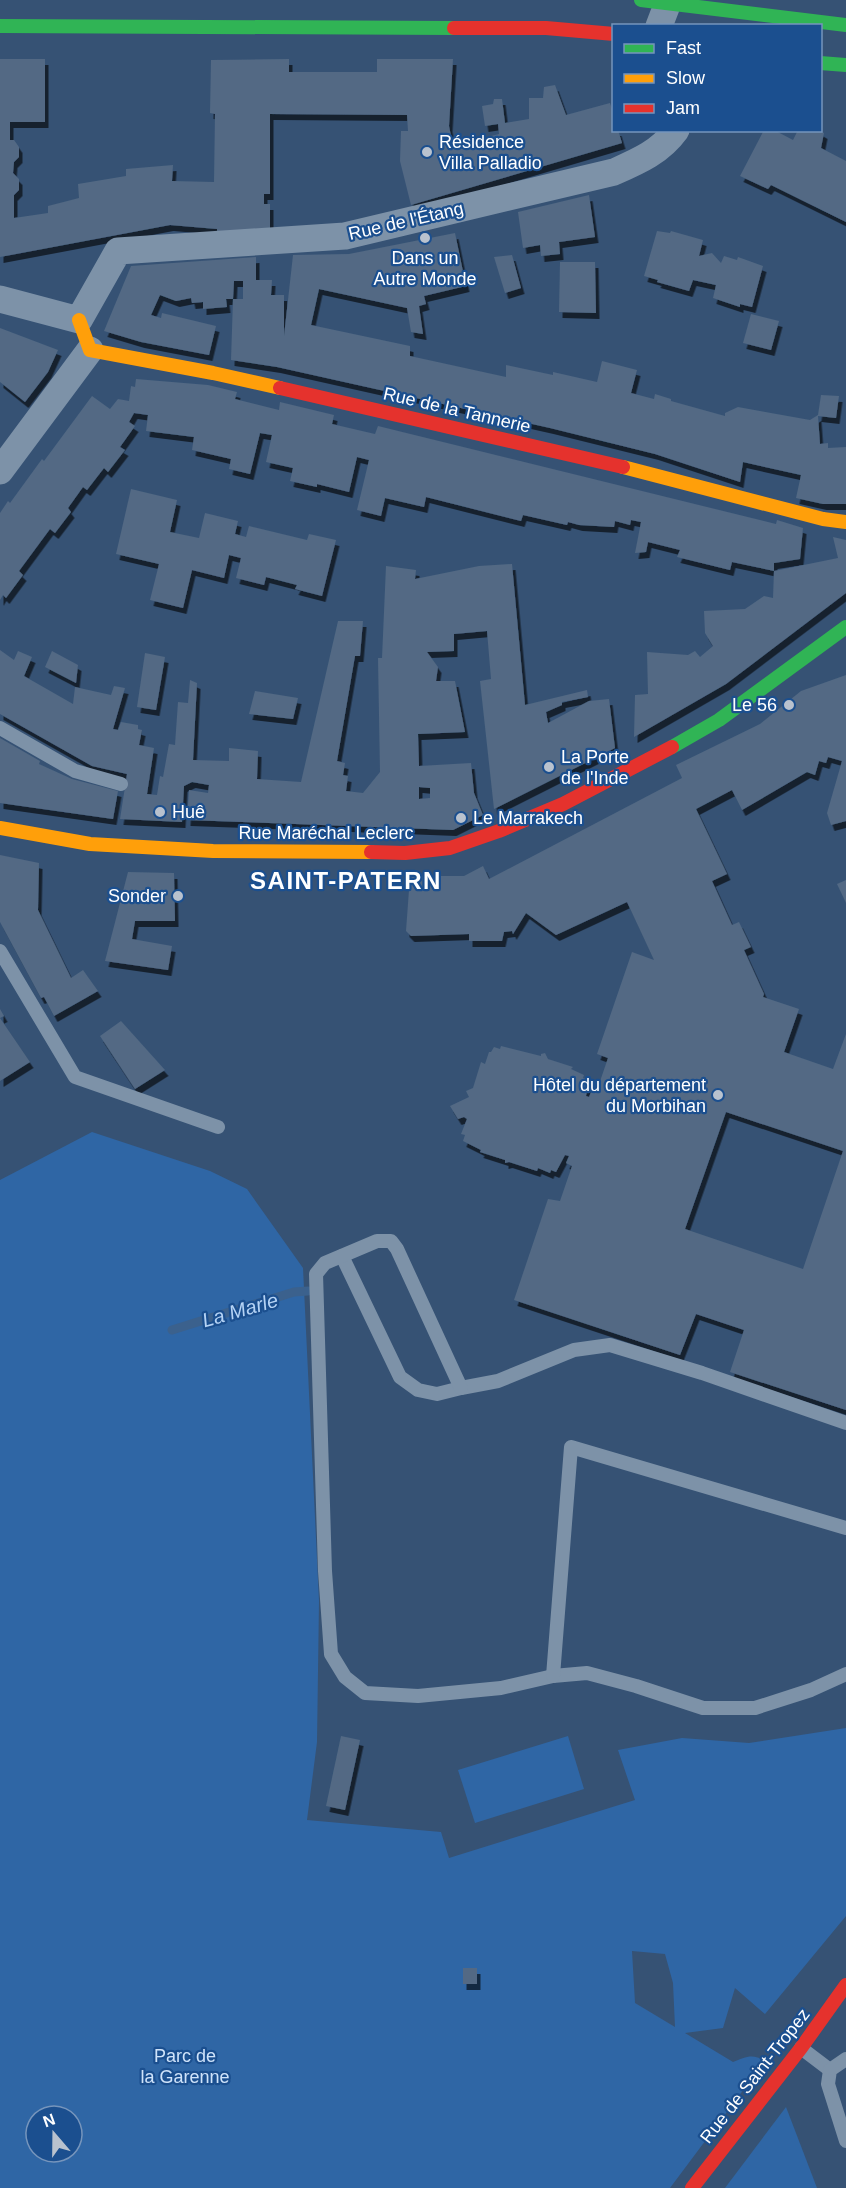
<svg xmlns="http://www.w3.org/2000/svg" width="846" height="2188" font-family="Arial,sans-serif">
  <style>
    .green { fill: #2f66a5; fill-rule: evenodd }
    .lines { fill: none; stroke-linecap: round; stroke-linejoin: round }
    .stream { stroke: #3b618d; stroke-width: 9 }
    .building { fill: #526984; fill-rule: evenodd; filter: url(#shadow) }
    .lane { stroke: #7d92a8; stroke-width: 14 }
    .street { stroke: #7d92a8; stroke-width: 27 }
    .fast { stroke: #30b455; stroke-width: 14 }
    .slow { stroke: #ff9f0a; stroke-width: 14 }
    .jam { stroke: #e5322d; stroke-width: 14 }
    .poi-dot { fill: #b9c2ce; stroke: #1b4f8f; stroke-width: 2 }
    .labels { text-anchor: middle; stroke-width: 4.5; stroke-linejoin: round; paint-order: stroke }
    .poi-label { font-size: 18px; fill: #fff; stroke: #1b4f8f; text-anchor: start }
    .street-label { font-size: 18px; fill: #fff; stroke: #1b4f8f }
    .park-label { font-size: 18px; fill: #cfe3fa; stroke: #1b4f8f }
    .water-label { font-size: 20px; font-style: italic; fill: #b5d3f5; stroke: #1b4f8f }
    .district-label { font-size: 24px; font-weight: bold; letter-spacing: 1.5px; fill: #fff; stroke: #1b4f8f }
  </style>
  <defs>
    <filter id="shadow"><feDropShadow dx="3.5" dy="6" stdDeviation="0" flood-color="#0009"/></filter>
  </defs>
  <rect width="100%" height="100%" fill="#365274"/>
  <g class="green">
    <path d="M 92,1132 L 210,1171 L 247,1189 L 303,1268 L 319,1601 L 317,1742 L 307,1820 L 441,1832 L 449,1858 L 635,1800 L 618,1750 L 682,1738 L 749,1743 L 846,1728 L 846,1916 L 765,2014 L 735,1988 L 723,2028 L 685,2033 L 733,2062 C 745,2057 753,2053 765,2061 L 670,2188 L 0,2188 L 0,1180 ZM 632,1951 L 665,1954 L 673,1983 L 675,2027 L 635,2003 ZM 36,2116 L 72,2116 L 72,2152 L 36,2152 Z"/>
    <polygon points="568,1736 584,1789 475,1823 458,1770"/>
    <polygon points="786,2107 817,2188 725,2188"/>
  </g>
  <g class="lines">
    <polyline class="stream" points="172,1330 294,1292 308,1291"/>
  </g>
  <g class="building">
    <polygon points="0,59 45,59 45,122 10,122 10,140 14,140 19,147 19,157 14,162 13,173 19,179 19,190 14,195 14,218 48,213 48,206 79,198 78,184 126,176 126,169 173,165 172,181 214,182 215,114 210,113 211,60 289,59 289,72 377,72 377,59 453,59 449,126 453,146 499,134 498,124 485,126 482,106 493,104 494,99 502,99 505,123 529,119 529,98 543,98 544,87 555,85 566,115 610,103 614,114 614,130 618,130 622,143 411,205 400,161 401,131 408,131 407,115 270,114 270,194 264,194 264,204 270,204 270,230 217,235 217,229 170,225 0,257"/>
    <polygon points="764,130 774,130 793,140 798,130 819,130 824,133 821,148 846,161 846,222 771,185 768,189 740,176"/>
    <polygon points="589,195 595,237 559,242 560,254 541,256 540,245 523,248 518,212"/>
    <polygon points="657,231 670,233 671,231 703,240 699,256 712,253 721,263 724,256 737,260 738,257 763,266 752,307 740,304 740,307 713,298 716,285 693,280 689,291 657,282 658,280 644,276"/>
    <path d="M 455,233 L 466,286 L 424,296 L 426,304 L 419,306 L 423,334 L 411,332 L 407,308 L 319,289 L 311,325 L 410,346 L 410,356 L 506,377 L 506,365 L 553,375 L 553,372 L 597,382 L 602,361 L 637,370 L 631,393 L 654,399 L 655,394 L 671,399 L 671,401 L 725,416 L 725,413 L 738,407 L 810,420 L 818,415 L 821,395 L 839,396 L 836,418 L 818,416 L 820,444 L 828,443 L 828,448 L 846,447 L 846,504 L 823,504 L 796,498 L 801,475 L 743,462 L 740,482 L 655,454 L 550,428 L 277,367 L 231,360 L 233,299 L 226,299 L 227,307 L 203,309 L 203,302 L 192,303 L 191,298 L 176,301 L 160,295 L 151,315 L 161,318 L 162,313 L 216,326 L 209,355 L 141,342 L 104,331 L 131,266 L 256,257 L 256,280 L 272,280 L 271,295 L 284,295 L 284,336 L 293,255 L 349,254 ZM 234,281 L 243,281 L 243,299 L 233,299 Z"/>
    <polygon points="512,255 521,288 505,293 494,257"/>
    <polygon points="560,262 595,262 596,313 559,312"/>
    <polygon points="751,314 779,321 771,350 743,343"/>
    <polygon points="0,328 58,350 48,372 25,402 0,382"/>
    <polygon points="136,379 208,385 237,392 235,399 279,410 280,402 334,415 332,424 375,434 378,426 776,524 777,520 803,528 800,559 774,563 774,571 838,558 833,537 846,540 846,593 726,684 634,737 635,695 648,694 647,652 688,655 695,651 700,657 713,646 705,633 704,611 745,609 764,596 773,598 774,571 732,562 730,570 677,557 680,550 648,542 646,552 635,553 641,522 631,520 630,525 615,521 614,527 579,525 568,522 567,525 523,515 521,521 426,497 424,507 385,498 381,516 357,510 369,460 357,457 349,492 317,484 317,487 290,481 293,468 266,462 272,435 260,433 250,474 229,469 231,459 192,450 194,437 146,431 148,415 134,413 129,422 135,426 120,447 125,450 108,472 104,468 87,490 83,487 68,508 71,512 55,533 50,529 19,571 23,575 6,598 3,595 0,600 0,513 8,501 10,503 42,459 44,461 92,396 110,409 118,399 129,401 131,386 135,387"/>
    <polygon points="131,489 177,500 170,532 199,538 205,513 238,521 235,534 246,537 249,526 307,540 309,534 336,540 322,596 295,589 297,585 266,577 264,585 236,578 241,558 229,555 224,578 192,570 183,608 150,600 159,564 116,554"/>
    <path d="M 512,564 L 525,705 L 587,690 L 588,697 L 562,702 L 562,705 L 546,712 L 548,723 L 589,701 L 609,699 L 615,748 L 494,809 L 480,681 L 491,679 L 487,631 L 454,634 L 454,651 L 427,652 L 438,667 L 436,681 L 455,681 L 465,732 L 418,734 L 419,766 L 471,763 L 474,793 L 483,815 L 453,830 L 187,820 L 189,790 L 208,793 L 209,785 L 192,782 L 184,786 L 182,822 L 120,819 L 127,774 L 92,766 L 0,714 L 0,650 L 14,660 L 18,651 L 32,657 L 24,676 L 73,704 L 75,687 L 111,695 L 114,686 L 125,688 L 113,729 L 118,730 L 121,722 L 138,725 L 138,729 L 142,730 L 139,745 L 154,748 L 147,794 L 157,795 L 160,776 L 163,777 L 169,744 L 175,745 L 178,702 L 188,703 L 190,680 L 197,683 L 193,760 L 229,761 L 229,748 L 258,751 L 257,779 L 301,782 L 338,621 L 363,621 L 360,656 L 355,656 L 337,761 L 345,763 L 343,775 L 348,776 L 346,791 L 363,793 L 380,772 L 378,658 L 382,658 L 386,566 L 416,570 L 415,579 L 479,566 ZM 419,787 L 430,788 L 430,798 L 419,799 Z"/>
    <polygon points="52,651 78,665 76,683 45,667"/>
    <polygon points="145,653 165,657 156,710 137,707"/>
    <path d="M 846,675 L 846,821 L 831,825 L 827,813 L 842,761 L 828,757 L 826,763 L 819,761 L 815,775 L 807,772 L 742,810 L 732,790 L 696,809 L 727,874 L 712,881 L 732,925 L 739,922 L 751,947 L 744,950 L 764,994 L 763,997 L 799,1009 L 784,1052 L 833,1069 L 846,1034 L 846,1410 L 730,1372 L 744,1330 L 696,1314 L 680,1355 L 514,1300 L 548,1199 L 560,1201 L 572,1166 L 566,1163 L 569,1156 L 565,1155 L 556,1172 L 551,1170 L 550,1173 L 538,1168 L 537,1171 L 509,1162 L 505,1163 L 505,1160 L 480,1152 L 481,1150 L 463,1141 L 465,1135 L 461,1134 L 467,1119 L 464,1117 L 458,1119 L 450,1106 L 469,1097 L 466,1091 L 473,1088 L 481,1062 L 485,1064 L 489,1052 L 491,1052 L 494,1047 L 500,1049 L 501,1046 L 541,1056 L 541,1054 L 545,1053 L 548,1059 L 573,1067 L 571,1069 L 584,1075 L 583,1078 L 587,1079 L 586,1085 L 588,1086 L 586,1096 L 589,1097 L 591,1092 L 596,1093 L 608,1058 L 597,1054 L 632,952 L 654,960 L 627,902 L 556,935 L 526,913 L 513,934 L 512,931 L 504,932 L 502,941 L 469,941 L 469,934 L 411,936 L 406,931 L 410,876 L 464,876 L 483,866 L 489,879 L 682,778 L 676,765 L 760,724 L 801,691 ZM 726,1112 L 843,1151 L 803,1269 L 685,1229 Z"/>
    <polygon points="255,691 298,698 293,719 249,714"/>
    <polygon points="0,738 40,761 39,764 72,779 118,791 113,819 0,803"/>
    <polygon points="0,855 39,863 38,910 71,978 83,970 98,991 54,1016 44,997 41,998 0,922"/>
    <polygon points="128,872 174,873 175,921 135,921 132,939 172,946 168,970 105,961"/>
    <polygon points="846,880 846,903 837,884"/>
    <polygon points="0,1009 4,1016 0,1018 30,1062 0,1081"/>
    <polygon points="121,1021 165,1070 135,1089 100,1036"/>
    <polygon points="341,1736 360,1740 345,1810 326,1806"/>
    <rect x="463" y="1968" width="14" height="16"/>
  </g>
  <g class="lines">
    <g class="lane">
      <polyline points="0,728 75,771 121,784"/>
      <polyline points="0,951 75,1077 218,1127"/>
      <polyline points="342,1256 400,1377 418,1390 437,1394 461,1388 498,1381 574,1350 610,1345 702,1373 846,1423"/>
      <polyline points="461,1388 397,1249 391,1241 377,1241 325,1263 316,1274 325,1571 331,1654 345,1677 365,1693 418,1696 501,1688 553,1676 587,1673 636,1686 703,1708 755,1708 811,1690 846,1674"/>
      <polyline points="553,1676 571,1447 846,1528"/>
      <polyline points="801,2048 830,2070"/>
      <polyline points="846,2059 830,2070 828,2084 846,2141"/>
    </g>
    <g class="street">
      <polyline points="659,26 669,0"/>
      <path d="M 0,299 L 79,320 L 118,251 L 345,236 L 614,172 C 639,161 660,152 676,130"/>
      <polyline points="0,471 90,350"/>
    </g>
    <g class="fast">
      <polyline points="641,0 846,25"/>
      <polyline points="0,26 454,28"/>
      <polyline points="820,63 846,65"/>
      <polyline points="672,747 719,720 846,627"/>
    </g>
    <g class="slow">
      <polyline points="79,320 90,350 213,373 280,388"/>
      <polyline points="623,467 823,519 846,522"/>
      <polyline points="0,828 90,844 213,851 371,852"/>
    </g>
    <g class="jam">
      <polyline points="454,28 546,28 614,34"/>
      <polyline points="280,388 623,467"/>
      <polyline points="371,852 405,853 450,848 499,831 563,804 672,747"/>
      <polyline points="692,2188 801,2048 846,1985"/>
    </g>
  </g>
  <g class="poi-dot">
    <circle cx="427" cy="152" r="6"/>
    <circle cx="425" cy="238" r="6"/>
    <circle cx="789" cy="705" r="6"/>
    <circle cx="549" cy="767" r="6"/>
    <circle cx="160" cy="812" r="6"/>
    <circle cx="461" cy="818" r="6"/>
    <circle cx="178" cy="896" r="6"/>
    <circle cx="718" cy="1095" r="6"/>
  </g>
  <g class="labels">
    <g class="poi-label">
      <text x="439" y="148">Résidence<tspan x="439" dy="21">Villa Palladio</tspan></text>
      <text x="425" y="264" text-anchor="middle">Dans un<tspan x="425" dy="21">Autre Monde</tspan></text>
      <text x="777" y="711" text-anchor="end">Le 56</text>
      <text x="561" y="763">La Porte<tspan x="561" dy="21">de l'Inde</tspan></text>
      <text x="172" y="818">Huê</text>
      <text x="473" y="824">Le Marrakech</text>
      <text x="166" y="902" text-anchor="end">Sonder</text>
      <text x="706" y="1091" text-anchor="end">Hôtel du département<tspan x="706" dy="21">du Morbihan</tspan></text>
    </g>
    <g class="street-label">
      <text transform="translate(406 221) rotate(-13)" y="6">Rue de l'Étang</text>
      <text transform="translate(457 410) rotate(13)" y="6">Rue de la Tannerie</text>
      <text x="326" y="839">Rue Maréchal Leclerc</text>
      <text transform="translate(755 2076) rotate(-52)" y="6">Rue de Saint-Tropez</text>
    </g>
    <g class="park-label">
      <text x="185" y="2062">Parc de<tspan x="185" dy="21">la Garenne</tspan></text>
    </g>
    <g class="water-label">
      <text transform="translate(240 1310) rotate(-16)" y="7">La Marle</text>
    </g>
    <g class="district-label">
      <text x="346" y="889">SAINT-PATERN</text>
    </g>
  </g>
  <rect x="612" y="24" width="210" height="108" fill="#1b4f8f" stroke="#7695bc" stroke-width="1.5"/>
  <rect x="624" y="44" width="30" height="9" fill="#30b455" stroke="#7695bc" stroke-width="1.5"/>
  <text x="666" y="54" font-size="18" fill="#ffffff">Fast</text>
  <rect x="624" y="74" width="30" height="9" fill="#ff9f0a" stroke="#7695bc" stroke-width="1.5"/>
  <text x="666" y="84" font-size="18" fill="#ffffff">Slow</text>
  <rect x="624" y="104" width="30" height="9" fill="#e5322d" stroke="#7695bc" stroke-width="1.5"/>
  <text x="666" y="114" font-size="18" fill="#ffffff">Jam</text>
  <g transform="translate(54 2134) rotate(340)"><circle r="28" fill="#1b4f8f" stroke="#7695bc" stroke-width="1.5"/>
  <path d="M0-4.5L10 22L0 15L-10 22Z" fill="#b9c2ce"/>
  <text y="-9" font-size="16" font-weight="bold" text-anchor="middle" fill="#ffffff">N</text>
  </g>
</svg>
